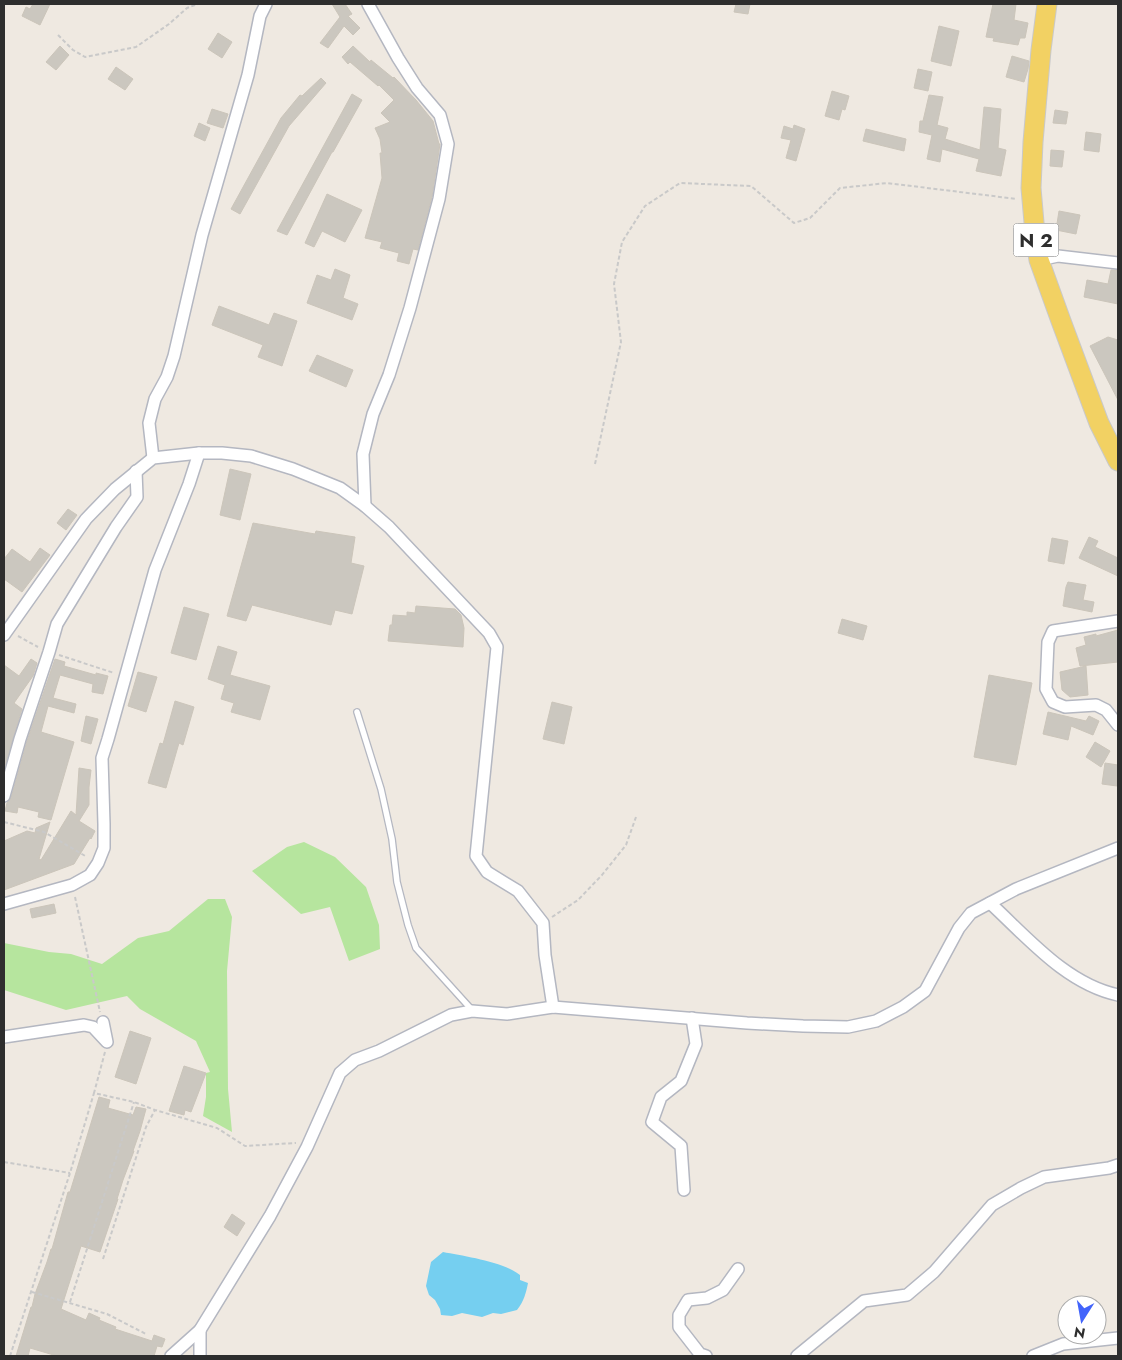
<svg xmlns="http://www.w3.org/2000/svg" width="1122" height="1360" font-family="Jost,sans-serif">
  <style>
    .green { fill: #b6e59e }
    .water { fill: #75cff0 }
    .building { fill: #cbc7bf; stroke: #cbc5ba }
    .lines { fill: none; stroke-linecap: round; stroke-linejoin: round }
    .service-casing { stroke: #b4b7c1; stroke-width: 8 }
    .minor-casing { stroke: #b4b7c1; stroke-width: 14 }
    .primary-casing { stroke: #c9c9c9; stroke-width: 21 }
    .path { stroke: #c9c9c9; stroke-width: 2; stroke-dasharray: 4 2.5; stroke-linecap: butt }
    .service { stroke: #fff; stroke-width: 5.5 }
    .minor { stroke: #fff; stroke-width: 11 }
    .primary { stroke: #f2d163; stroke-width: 19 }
    .labels { text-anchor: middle; stroke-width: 4; stroke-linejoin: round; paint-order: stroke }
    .shield { fill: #fff; stroke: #6d6d6d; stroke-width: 1 }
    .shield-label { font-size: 19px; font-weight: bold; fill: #2e2e2e }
  </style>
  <rect width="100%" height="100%" fill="#efe9e1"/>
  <g class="green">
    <polygon points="304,842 335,857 366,887 379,925 380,949 349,961 330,907 301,914 252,871 287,847"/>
    <polygon points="208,899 225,899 232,917 227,971 228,1089 232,1132 203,1116 206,1097 206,1073 210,1072 196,1041 140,1009 127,996 66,1010 4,990 4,943 49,952 71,954 102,964 138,938 169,931"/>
  </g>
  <path class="water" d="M 443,1252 C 464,1256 504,1262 520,1275 L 520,1280 L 528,1283 C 526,1293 524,1301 517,1310 L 501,1314 L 493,1313 L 482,1317 L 462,1313 L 452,1316 L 441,1315 L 440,1309 L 435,1300 L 429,1295 L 426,1286 L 431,1262 Z"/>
  <g class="building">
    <polygon points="33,4 50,4 40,25 22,16 26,7 30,9"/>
    <polygon points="332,4 345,4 352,14 348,16 360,28 353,35 344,26 328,48 320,43 340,17"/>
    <polygon points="736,4 750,4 748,14 734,12"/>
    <polygon points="993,4 1016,4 1014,20 1028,23 1025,38 1020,38 1018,45 993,41 994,38 986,37"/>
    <polygon points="939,26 959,31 951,66 931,61"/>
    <polygon points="218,33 232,42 222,58 208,49"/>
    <polygon points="60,46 69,55 56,70 46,62"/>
    <polygon points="353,46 370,62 371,60 393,78 394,77 416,100 433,121 439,144 440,144 432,197 418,250 413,249 409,264 397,261 399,253 380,248 382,242 365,238 382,178 380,153 382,153 380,139 375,128 390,122 381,113 394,100 379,85 378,86 350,62 348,64 342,57"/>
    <polygon points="1012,56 1029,61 1028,69 1024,82 1006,77"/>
    <polygon points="116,67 133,79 125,90 108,79"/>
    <polygon points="918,69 932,72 928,91 914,88"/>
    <polygon points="321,78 326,83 289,126 240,214 231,209 281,118 300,95 302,96"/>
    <polygon points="832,91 849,96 845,110 842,109 839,120 825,116"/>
    <polygon points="352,94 362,100 333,152 332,152 287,235 277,231"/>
    <polygon points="929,95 943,97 937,125 948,128 945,139 980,150 984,107 1001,109 998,148 1006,150 1001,176 976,171 979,159 942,149 940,162 927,159 932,135 919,132 920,121 923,121"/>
    <polygon points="212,109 228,114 223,128 207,123"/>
    <polygon points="1055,110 1068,112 1066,124 1053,123"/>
    <polygon points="199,123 210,128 205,141 194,136"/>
    <polygon points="794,125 805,129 796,161 786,158 791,140 781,138 784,126 793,129"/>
    <polygon points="866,129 906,139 904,151 863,141"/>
    <polygon points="1086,132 1101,134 1099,152 1084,150"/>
    <polygon points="1051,150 1064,151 1062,167 1050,166"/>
    <polygon points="327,194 362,210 345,242 322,231 314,247 305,243"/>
    <polygon points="1059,211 1080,215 1076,234 1056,230"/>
    <polygon points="335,269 350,275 343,298 358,304 352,320 307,303 317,275 331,280"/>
    <polygon points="1111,270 1118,270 1118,304 1084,297 1087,280 1108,284"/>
    <polygon points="219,306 269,325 274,313 297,321 282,366 258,357 263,345 212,325"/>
    <polygon points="1108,337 1118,340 1118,400 1090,346"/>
    <polygon points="317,355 353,370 346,387 309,371"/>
    <polygon points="230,469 251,474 240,520 220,515"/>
    <polygon points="68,509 77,515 66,530 57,523"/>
    <polygon points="253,523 315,534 316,531 355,537 351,563 364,566 352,614 335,610 331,625 252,605 246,621 227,616"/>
    <polygon points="1089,537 1098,541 1095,547 1118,558 1118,576 1079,558"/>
    <polygon points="1052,538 1068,541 1064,564 1048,561"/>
    <polygon points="40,548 50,555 22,592 4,579 4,559 12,549 30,562"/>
    <polygon points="1068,582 1086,585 1083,600 1094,602 1092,612 1063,606 1066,587"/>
    <polygon points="416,606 455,609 461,615 464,628 463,647 388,641 390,625 392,625 393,615 407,616 407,612 415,613"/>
    <polygon points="184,607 209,614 196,660 171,653"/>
    <polygon points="842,619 867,626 863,640 838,633"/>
    <polygon points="1118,630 1118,662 1080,666 1076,648 1086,645 1084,637 1096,634 1096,636"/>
    <polygon points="218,646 237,652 230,675 270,686 260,720 231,712 234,703 221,699 225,685 208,679"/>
    <polygon points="31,659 37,663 33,676 14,703 22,709 4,769 4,665 19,676"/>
    <polygon points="55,659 65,662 64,666 96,675 96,673 108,676 103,694 92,692 93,684 60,675 53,698 76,704 74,713 48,706 41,732 74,742 51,820 38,817 39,812 18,807 17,813 5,811 7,803 11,798 27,741"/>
    <polygon points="1086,666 1088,695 1070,697 1062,690 1060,672"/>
    <polygon points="138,672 157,677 146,712 128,706"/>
    <polygon points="989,675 1032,683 1016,765 974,757"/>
    <polygon points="175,701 194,707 183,745 179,743 166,788 148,783 160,743 163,744"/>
    <polygon points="552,702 572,707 564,744 543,739"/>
    <polygon points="1048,712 1086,721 1089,716 1099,721 1093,735 1071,726 1068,740 1043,734"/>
    <polygon points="86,716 98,719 91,744 81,741"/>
    <polygon points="1095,742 1110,751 1101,767 1086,757"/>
    <polygon points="1105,763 1118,765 1117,786 1102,784"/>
    <polygon points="79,768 91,770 89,787 89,805 79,821 95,831 91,839 90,838 74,864 4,890 4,841 27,831 35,833 36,828 50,822 39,859 41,860 71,811 76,815"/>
    <polygon points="54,904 56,913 32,918 30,909"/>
    <polygon points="130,1031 151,1038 136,1084 115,1077"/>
    <polygon points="184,1066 206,1073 191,1112 185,1110 184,1115 169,1111"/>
    <polygon points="99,1097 110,1100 108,1108 133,1115 136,1107 146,1109 140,1131 133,1151 134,1151 123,1180 117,1199 118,1199 100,1252 81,1246 61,1309 86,1320 89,1313 100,1318 99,1320 116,1327 115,1329 152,1341 154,1335 165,1339 162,1347 157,1346 154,1356 57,1356 30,1348 28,1356 16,1356 31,1307 32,1307 35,1294 47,1262 51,1249 52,1249 68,1192 70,1192"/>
    <polygon points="232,1214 245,1223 237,1236 224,1227"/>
  </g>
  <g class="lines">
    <defs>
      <polyline id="service" points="357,712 381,789 392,839 397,882 408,925 416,948 472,1010"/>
      <g id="minor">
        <polyline points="1039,260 1058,256 1118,263"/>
        <polyline points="153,458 149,423 155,399 167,377 174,356 202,235 248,75 260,16 266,4"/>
        <polyline points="365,506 363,454 373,414 389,375 410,308 439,199 448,144 440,115 417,88 398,58 368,4"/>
        <polyline points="1118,621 1053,631 1048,642 1046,689 1053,702 1065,707 1096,705 1106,710 1118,725"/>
        <polyline points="4,635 86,519 115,489 153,458 199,453 222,453 251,456 293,469 340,488 365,506 389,527 489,633 497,647 476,856 487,872 518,891 543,923 545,955 553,1007"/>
        <polyline points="4,796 20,739 49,652 57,624 116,527 137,497 136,471"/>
        <path d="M 990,903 C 1027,937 1066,984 1118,995"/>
        <polyline points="4,904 72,885 90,875 98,863 104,848 104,824 102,758 108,739 155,570 189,484 199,453"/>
        <polyline points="4,1037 84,1025 93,1027 107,1042 103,1022"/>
        <polyline points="684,1190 681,1146 652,1122 661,1097 681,1081 696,1044 692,1018"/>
        <polyline points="171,1356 200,1330 270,1216 307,1147 340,1073 355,1060 379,1051 451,1015 472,1011 507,1014 553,1007 747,1023 803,1026 848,1027 876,1021 903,1007 925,991 959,928 971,913 1016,889 1118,848"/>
        <polyline points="200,1356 200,1330"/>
        <polyline points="706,1356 700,1354 679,1327 679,1315 688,1300 707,1298 723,1290 738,1269"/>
        <polyline points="797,1356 864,1301 907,1295 934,1272 992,1205 1021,1188 1044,1177 1109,1168 1118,1165"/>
        <polyline points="1033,1356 1063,1344 1118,1338"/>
      </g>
      <polyline id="primary" points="1047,4 1041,50 1033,142 1031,188 1035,234 1039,260 1061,321 1099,423 1118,461"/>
    </defs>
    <use href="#service" class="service-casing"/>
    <use href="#minor" class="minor-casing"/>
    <use href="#primary" class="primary-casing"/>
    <g class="path">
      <polyline points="58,35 73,50 85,57 136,47 169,24 187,8 198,4"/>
      <polyline points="595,464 621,342 614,284 622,242 645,206 680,183 751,186 794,223 810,218 840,188 887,183 1017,199"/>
      <polyline points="18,636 38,647"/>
      <polyline points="59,655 114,673"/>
      <polyline points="4,822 44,832 87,857"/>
      <polyline points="75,897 100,1012"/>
      <polyline points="552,917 578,900 602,875 626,845 636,817"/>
      <polyline points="105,1052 94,1093 134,1102 155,1110 217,1128 245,1146 296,1143"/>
      <polyline points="4,1162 70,1173"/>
      <polyline points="103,1259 146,1127 155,1110"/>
      <polyline points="32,1292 107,1314 146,1334"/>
      <polyline points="70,1302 134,1102"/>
      <polyline points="10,1356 70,1173 94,1093"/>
    </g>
    <use href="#service" class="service"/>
    <use href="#minor" class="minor"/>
    <use href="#primary" class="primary"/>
  </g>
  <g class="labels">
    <rect class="shield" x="1013.5" y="223.5" width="45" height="33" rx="4"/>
    <g class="shield-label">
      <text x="1036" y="247">N 2</text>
    </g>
  </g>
  <rect width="1122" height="1360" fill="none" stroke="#2e2e2e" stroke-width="10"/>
  <g transform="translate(1082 1320) rotate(191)"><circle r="24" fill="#ffffff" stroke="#ababab"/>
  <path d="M0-4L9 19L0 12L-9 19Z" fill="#4264fb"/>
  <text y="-8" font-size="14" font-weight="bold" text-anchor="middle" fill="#2e2e2e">N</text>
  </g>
</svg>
